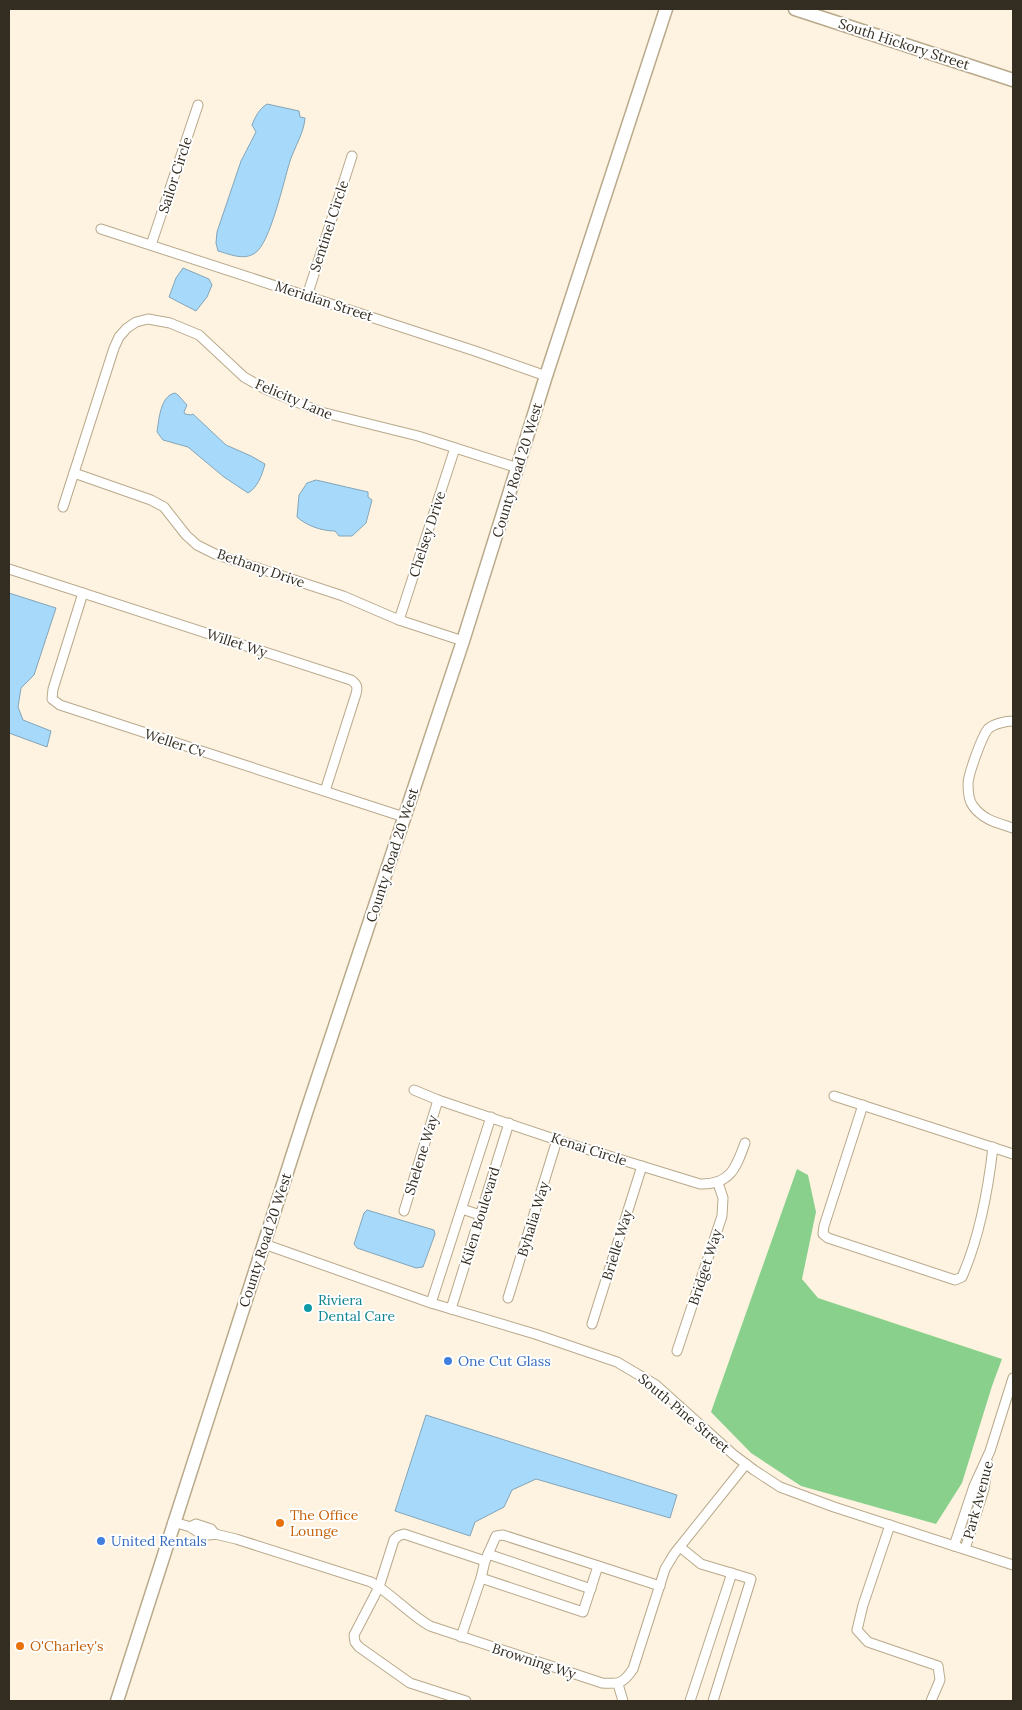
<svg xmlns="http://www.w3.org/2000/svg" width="1022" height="1710" font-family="Lora,serif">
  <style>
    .forest { fill: #8ad08d }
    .water { fill: #a7d9fa; stroke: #84a5b9 }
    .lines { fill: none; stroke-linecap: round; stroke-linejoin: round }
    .street-casing { stroke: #b9a98b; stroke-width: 11 }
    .secondary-casing { stroke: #b9a98b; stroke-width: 15 }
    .street { stroke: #fff; stroke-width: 9 }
    .secondary { stroke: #fff; stroke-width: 12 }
    .culture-dot { fill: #0f9aa8; stroke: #fff; stroke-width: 2 }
    .shop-dot { fill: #3f7fe0; stroke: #fff; stroke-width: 2 }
    .food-dot { fill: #e8710a; stroke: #fff; stroke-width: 2 }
    .labels { text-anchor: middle; stroke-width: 4; stroke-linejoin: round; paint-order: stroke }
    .street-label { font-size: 14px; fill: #342d21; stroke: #fff }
    .culture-label { font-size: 14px; fill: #0d838f; stroke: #fff; text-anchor: start }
    .shop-label { font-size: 14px; fill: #366cbe; stroke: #fff; text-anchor: start }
    .food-label { font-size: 14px; fill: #c56008; stroke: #fff; text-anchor: start }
  </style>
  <rect width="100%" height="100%" fill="#fdf3e0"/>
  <polygon class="forest" points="797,1169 808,1175 816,1212 802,1279 818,1298 1002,1359 992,1386 962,1483 936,1524 801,1486 751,1453 711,1412"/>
  <g class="water">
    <path d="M 267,104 L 299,111 L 300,117 L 305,118 C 304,133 295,146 290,161 C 284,180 270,244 255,253 C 244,261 229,254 218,251 L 216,243 L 217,232 L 241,161 L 256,132 L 252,125 C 255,117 259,109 267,104 Z"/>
    <polygon points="183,268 209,279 212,285 207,297 196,311 169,297 176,278"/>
    <path d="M 175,393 L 178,395 L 187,405 L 184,412 L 185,414 L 191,415 L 193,414 L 226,445 L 251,456 L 265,464 C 262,475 258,487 248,493 L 224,477 L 188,447 L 163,440 L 157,432 C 159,420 160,396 175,393 Z"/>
    <path d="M 316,480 L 368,492 L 368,497 L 372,500 L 366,523 L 352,536 L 339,536 L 335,531 C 322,531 307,526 297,517 L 299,495 L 307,483 Z"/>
    <polygon points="9,593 56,608 34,675 21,688 18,707 23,720 51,731 47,747 9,733"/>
    <polygon points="367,1210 434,1230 435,1234 423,1267 416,1268 357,1248 354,1244 355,1241 364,1213"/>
    <polygon points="426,1415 677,1495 670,1518 536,1479 512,1490 504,1507 475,1522 470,1536 395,1511"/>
  </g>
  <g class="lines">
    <defs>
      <g id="street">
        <polyline points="101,229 475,351 546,376"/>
        <polyline points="151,245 198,105"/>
        <polyline points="307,296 352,156"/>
        <polyline points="74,473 151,500 164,507 186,535 197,545 215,554 343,596 399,620 463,641"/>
        <polyline points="63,507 114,348 119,337 127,328 136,322 148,319 170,323 199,335 244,377 265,389 321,412 418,436 518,468"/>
        <path d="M 9,569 L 351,680 C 357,684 358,687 356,694 L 325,791"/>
        <polyline points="83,593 53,689 52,699 60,705 404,817"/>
        <polyline points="399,620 455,448"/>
        <path d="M 1013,721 C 1006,721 993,724 988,729 C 982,736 968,775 968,784 C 968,791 969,801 973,806 C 983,820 998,823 1013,828"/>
        <path d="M 414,1090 L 438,1100 L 557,1140 L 700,1184 C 730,1185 736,1168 745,1143"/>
        <polyline points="834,1096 1013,1154"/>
        <path d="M 863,1105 L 824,1226 L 823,1234 L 828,1238 L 955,1280 L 962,1277 C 980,1236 988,1191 993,1147"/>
        <polyline points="462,1209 480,1215"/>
        <polyline points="404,1211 438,1100"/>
        <polyline points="264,1244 431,1303 535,1334 617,1362 656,1385 734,1455 754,1470 780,1487 834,1507 1013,1565"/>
        <polyline points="508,1298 557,1140"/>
        <polyline points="431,1303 491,1117"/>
        <polyline points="451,1309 509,1123"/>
        <polyline points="592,1324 642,1166"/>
        <polyline points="677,1351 722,1216 723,1198 718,1183"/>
        <path d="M 173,1522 C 179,1524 186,1525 190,1527 C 199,1533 205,1537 215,1534 L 211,1529 L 196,1524 L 190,1527"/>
        <polyline points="890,1525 863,1605 857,1630 868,1642 938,1666 940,1680 931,1701"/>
        <path d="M 215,1534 L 236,1539 L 371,1582 C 392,1594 409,1614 430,1626 L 602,1683 C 619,1684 623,1684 633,1669 L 665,1569 L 674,1554 L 746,1464"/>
        <polyline points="954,1546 974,1486 990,1451 1013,1378"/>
        <polyline points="680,1547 701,1564 751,1579 713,1701"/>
        <polyline points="965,1549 984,1489 988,1463"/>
        <polyline points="488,1554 591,1589"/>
        <polyline points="485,1561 496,1536 503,1535 660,1586"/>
        <polyline points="481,1578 583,1612 598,1566"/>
        <polyline points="461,1637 481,1578 485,1561 404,1534 398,1536 394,1540 379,1587 354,1635 355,1642 359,1647 410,1683 466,1701"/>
        <polyline points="618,1684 623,1701"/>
        <polyline points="690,1701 732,1573"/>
      </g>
      <g id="secondary">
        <polyline points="795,9 1013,80"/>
        <polyline points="117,1701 306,1113 463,641 546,376 666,9"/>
      </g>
    </defs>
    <use href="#street" class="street-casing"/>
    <use href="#secondary" class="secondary-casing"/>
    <use href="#street" class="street"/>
    <use href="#secondary" class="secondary"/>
  </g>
  <circle class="culture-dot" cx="308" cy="1308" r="5"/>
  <g class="shop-dot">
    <circle cx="448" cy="1361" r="5"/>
    <circle cx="101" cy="1541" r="5"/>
  </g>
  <g class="food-dot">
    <circle cx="280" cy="1523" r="5"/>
    <circle cx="20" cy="1646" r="5"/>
  </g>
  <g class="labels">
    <g class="street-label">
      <text transform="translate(904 44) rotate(18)" y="5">South Hickory Street</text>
      <text transform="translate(175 175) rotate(-72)" y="5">Sailor Circle</text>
      <text transform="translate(329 226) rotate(-72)" y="5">Sentinel Circle</text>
      <text transform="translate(324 301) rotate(18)" y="5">Meridian Street</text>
      <text transform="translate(294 399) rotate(23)" y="5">Felicity Lane</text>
      <text transform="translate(517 470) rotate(-73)" y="5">County Road 20 West</text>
      <text transform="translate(427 534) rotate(-72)" y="5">Chelsey Drive</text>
      <text transform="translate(261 568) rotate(19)" y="5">Bethany Drive</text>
      <text transform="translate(237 643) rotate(18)" y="5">Willet Wy</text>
      <text transform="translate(175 743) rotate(18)" y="5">Weller Cv</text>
      <text transform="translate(392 855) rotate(-72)" y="5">County Road 20 West</text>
      <text transform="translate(589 1149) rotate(18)" y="5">Kenai Circle</text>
      <text transform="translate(421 1155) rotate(-73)" y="5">Shelene Way</text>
      <text transform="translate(480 1216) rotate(-73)" y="5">Kilen Boulevard</text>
      <text transform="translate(533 1219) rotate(-73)" y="5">Byhalia Way</text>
      <text transform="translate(265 1240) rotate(-72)" y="5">County Road 20 West</text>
      <text transform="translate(617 1245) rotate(-73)" y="5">Brielle Way</text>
      <text transform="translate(705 1267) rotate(-72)" y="5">Bridget Way</text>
      <text transform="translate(684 1413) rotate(40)" y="5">South Pine Street</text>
      <text transform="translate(978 1500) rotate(-75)" y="5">Park Avenue</text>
      <text transform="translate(534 1661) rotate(18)" y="5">Browning Wy</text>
    </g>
    <g class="culture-label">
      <text x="318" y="1305">Riviera<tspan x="318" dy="16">Dental Care</tspan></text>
    </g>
    <g class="shop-label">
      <text x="458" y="1366">One Cut Glass</text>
      <text x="111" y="1546">United Rentals</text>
    </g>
    <g class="food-label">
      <text x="290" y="1520">The Office<tspan x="290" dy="16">Lounge</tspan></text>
      <text x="30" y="1651">O'Charley's</text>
    </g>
  </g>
  <rect width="1022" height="1710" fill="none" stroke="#342d21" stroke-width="20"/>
</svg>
